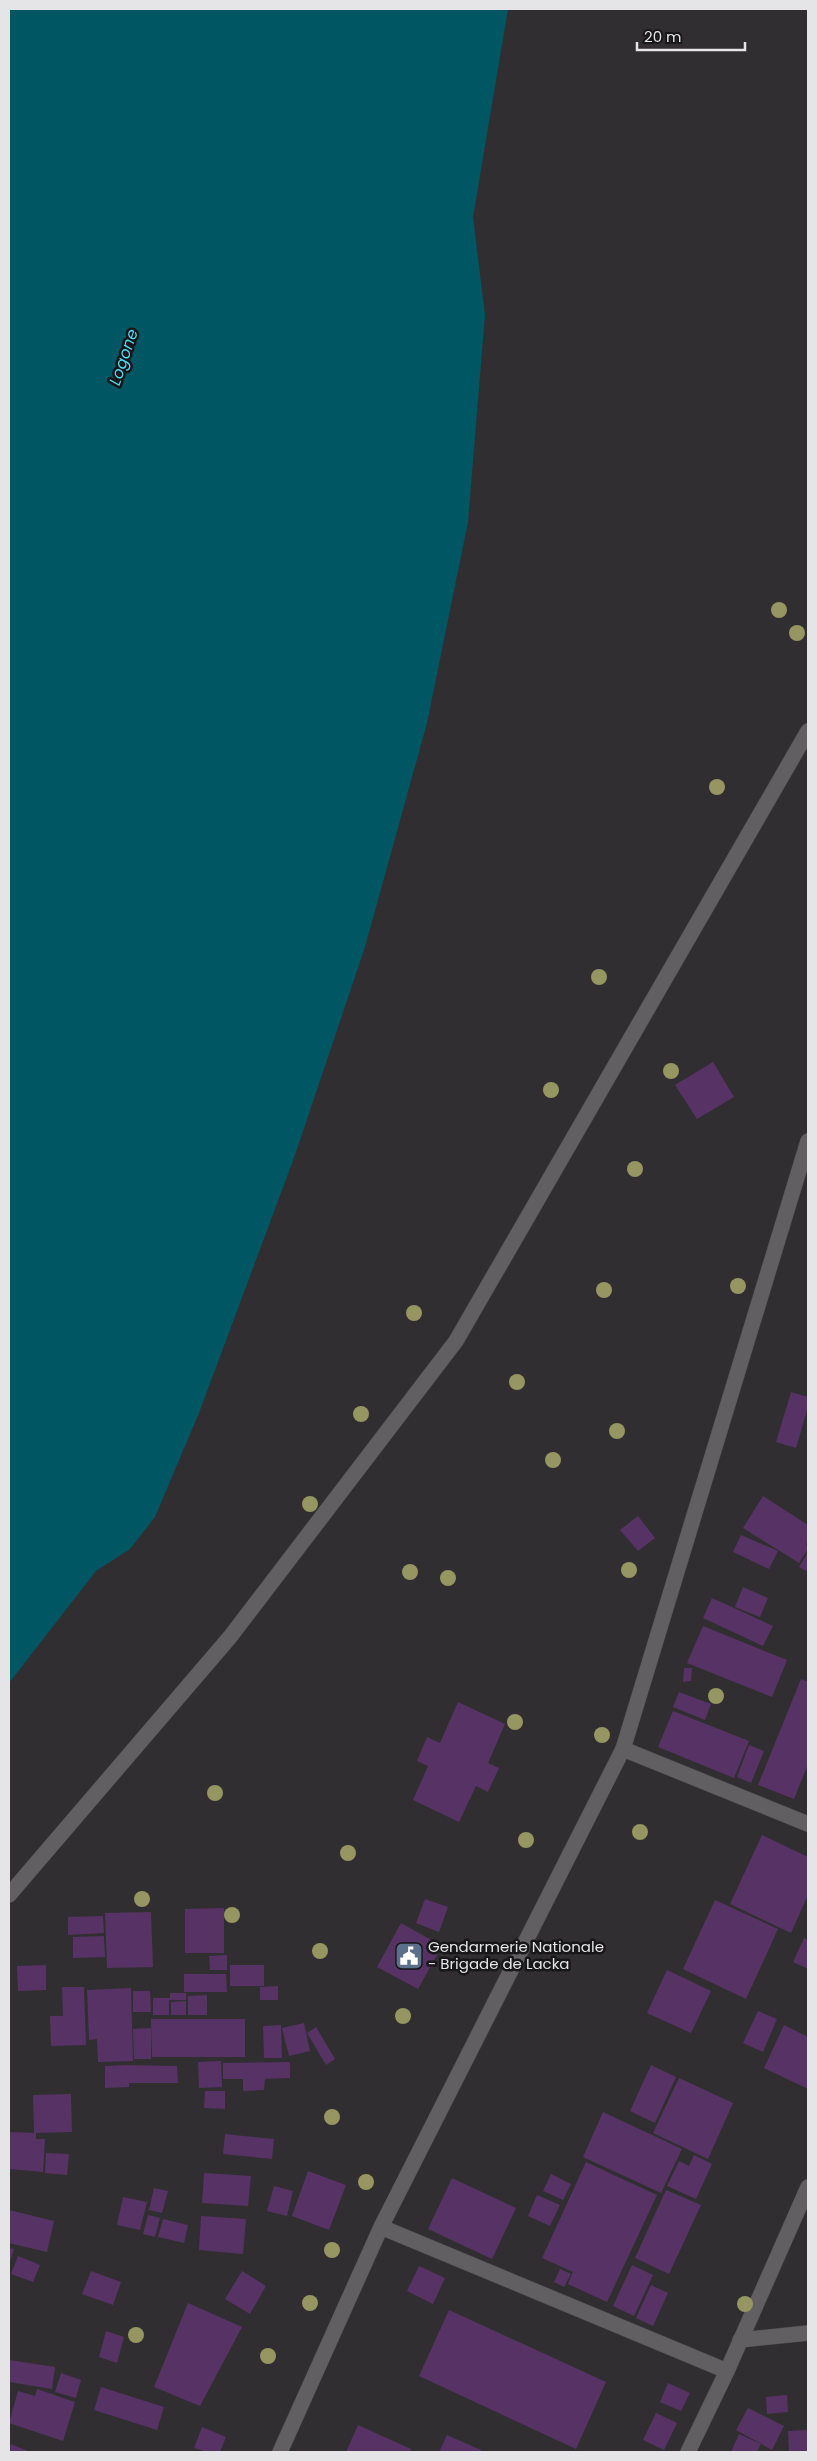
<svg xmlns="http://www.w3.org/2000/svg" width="817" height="2461" font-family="Poppins,sans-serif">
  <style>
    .water { fill: #005662 }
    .building { fill: #563364 }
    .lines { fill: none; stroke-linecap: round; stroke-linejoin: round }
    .street-casing { stroke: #4d4c4e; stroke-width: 16 }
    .street { stroke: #625f63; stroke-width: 15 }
    .tree { fill: #959661 }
    .labels { text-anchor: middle; stroke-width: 5; stroke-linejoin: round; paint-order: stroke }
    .poi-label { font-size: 15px; fill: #e5e4e6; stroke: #171618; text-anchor: start }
    .water-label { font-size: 16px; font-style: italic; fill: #50dbf2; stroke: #171618 }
  </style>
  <rect width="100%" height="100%" fill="#302e31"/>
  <polygon class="water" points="9,9 508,9 473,217 485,315 468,522 427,723 365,947 294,1158 199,1413 155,1517 130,1549 96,1571 9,1683"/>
  <g class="building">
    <polygon points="713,1062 734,1097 697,1119 675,1085"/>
    <polygon points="791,1392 808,1397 808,1407 796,1448 776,1442"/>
    <polygon points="763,1496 808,1525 808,1541 806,1544 808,1549 799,1563 743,1528"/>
    <polygon points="638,1516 655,1538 638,1551 620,1530"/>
    <polygon points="741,1535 778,1551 769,1569 733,1552"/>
    <polygon points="808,1552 808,1568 806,1571 799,1567"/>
    <polygon points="743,1587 768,1598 760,1617 735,1607"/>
    <polygon points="712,1598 773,1626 763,1646 703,1618"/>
    <polygon points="703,1626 787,1660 772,1697 687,1663"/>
    <polygon points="684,1668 692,1668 691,1681 683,1682"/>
    <polygon points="801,1679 808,1682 808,1764 794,1799 758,1785"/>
    <polygon points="679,1692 711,1704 705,1720 673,1707"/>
    <polygon points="458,1702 505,1724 488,1763 499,1768 488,1792 476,1786 459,1822 413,1800 428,1766 417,1761 427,1737 440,1743"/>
    <polygon points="673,1711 749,1741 734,1778 658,1747"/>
    <polygon points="749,1745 764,1751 751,1783 737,1777"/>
    <polygon points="762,1835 808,1857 808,1895 791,1933 730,1904"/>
    <polygon points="425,1899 448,1907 439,1932 416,1923"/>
    <polygon points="715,1900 778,1929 746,1999 683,1969"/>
    <polygon points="224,1908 224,1953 185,1953 185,1909"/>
    <polygon points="151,1912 153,1967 107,1968 105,1913"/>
    <polygon points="103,1916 104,1933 68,1935 68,1917"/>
    <polygon points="401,1923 442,1946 418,1989 377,1967"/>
    <polygon points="104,1936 105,1957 73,1958 73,1937"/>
    <polygon points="804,1938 808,1940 808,1969 793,1962"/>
    <polygon points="227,1955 227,1970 210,1970 209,1956"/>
    <polygon points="46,1965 46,1990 18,1991 17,1966"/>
    <rect x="230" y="1965" width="34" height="21"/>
    <polygon points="667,1970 711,1991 691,2033 647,2013"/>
    <polygon points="184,1974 226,1974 227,1992 184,1992"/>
    <polygon points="278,1986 278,2000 260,2000 260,1987"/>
    <polygon points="62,1987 84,1987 86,2045 51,2046 50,2016 63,2016"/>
    <polygon points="131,1988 133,2061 98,2062 97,2039 89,2040 87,1990"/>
    <polygon points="133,1991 150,1991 151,2012 133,2012"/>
    <polygon points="170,1993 186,1993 186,2000 169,2000 169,2015 153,2015 153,1998 170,1998"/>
    <polygon points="207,1995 207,2015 188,2015 188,1996"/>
    <polygon points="186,2001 186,2015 171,2015 171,2002"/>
    <polygon points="758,2011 777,2019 763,2052 743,2043"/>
    <polygon points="151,2019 245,2019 245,2057 152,2057"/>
    <polygon points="304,2023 310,2051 289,2056 282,2028"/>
    <polygon points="281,2025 282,2058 264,2058 263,2026"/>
    <polygon points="784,2025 808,2037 808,2089 764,2068"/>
    <polygon points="316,2027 335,2059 326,2065 307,2033"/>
    <polygon points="151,2028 151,2059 134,2059 133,2029"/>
    <polygon points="221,2061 222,2087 199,2088 198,2062"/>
    <polygon points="290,2062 290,2078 265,2079 264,2090 243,2091 243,2079 223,2079 223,2063"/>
    <polygon points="126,2065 177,2066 178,2083 129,2083 129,2087 105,2088 105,2066"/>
    <polygon points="651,2065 676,2077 655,2123 630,2111"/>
    <polygon points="679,2078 733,2103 708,2159 653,2133"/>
    <polygon points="205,2091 225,2091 225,2109 204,2108"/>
    <polygon points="71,2094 72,2132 36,2133 36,2139 45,2139 43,2172 9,2169 9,2132 34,2133 33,2095"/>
    <polygon points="603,2112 682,2149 661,2193 583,2157"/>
    <polygon points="225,2134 274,2139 272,2159 223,2154"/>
    <polygon points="46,2153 69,2154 67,2175 45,2173"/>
    <polygon points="694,2155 712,2164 696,2199 667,2186 679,2161 689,2166"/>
    <polygon points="586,2162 657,2195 607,2302 568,2284 573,2272 542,2258"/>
    <polygon points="308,2171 346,2185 329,2230 292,2216"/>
    <polygon points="204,2173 251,2176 248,2206 202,2203"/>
    <polygon points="551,2174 571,2184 563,2200 543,2191"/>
    <polygon points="452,2178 516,2208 492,2259 428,2229"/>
    <polygon points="274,2186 293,2191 287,2216 267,2211"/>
    <polygon points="154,2188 168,2191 162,2213 149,2210"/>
    <polygon points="666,2190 701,2205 669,2274 635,2258"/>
    <polygon points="537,2195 560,2205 550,2226 528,2216"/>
    <polygon points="123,2197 147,2202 140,2230 117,2225"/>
    <polygon points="9,2210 54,2221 47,2252 9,2243"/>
    <polygon points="148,2215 160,2218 155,2237 143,2234"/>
    <polygon points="201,2216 246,2219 243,2254 199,2250"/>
    <polygon points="163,2219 188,2225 184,2243 158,2237"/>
    <polygon points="9,2248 14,2249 9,2265"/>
    <polygon points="18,2256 40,2265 33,2282 11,2274"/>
    <polygon points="632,2265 653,2275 634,2316 613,2306"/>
    <polygon points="419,2266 445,2278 433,2304 407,2291"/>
    <polygon points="560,2269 571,2274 564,2287 554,2282"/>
    <polygon points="91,2271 121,2282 113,2305 82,2294"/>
    <polygon points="242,2271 266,2286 250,2314 225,2299"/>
    <polygon points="651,2285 668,2293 653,2326 636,2318"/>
    <polygon points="188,2303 242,2327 200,2406 154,2387"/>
    <polygon points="449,2310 606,2382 576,2449 419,2376"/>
    <polygon points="106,2331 124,2337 117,2363 99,2357"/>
    <polygon points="9,2360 55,2367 52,2389 9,2382"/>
    <polygon points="61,2373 81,2380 76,2398 55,2392"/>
    <polygon points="668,2383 690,2393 681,2411 660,2402"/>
    <polygon points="101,2387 164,2407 157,2430 94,2410"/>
    <polygon points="37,2389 75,2402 63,2441 9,2423 18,2391 35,2396"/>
    <polygon points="787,2395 788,2412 767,2414 766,2397"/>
    <polygon points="748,2408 784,2426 772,2450 736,2430"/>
    <polygon points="656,2413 677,2423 664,2450 643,2440"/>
    <polygon points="358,2425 411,2449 410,2452 346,2452"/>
    <polygon points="202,2427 226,2437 220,2452 207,2452 194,2448"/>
    <polygon points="808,2430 808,2452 789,2452 788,2431"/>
    <polygon points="739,2434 761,2444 757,2452 731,2452"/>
    <polygon points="447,2435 481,2450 480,2452 439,2452"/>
    <polygon points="11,2444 30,2452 9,2452"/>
  </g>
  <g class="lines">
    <defs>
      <g id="street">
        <polyline points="623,1749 808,1824"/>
        <polyline points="9,1895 230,1637 456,1341 808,731"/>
        <polyline points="381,2227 727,2371"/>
        <polyline points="740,2340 808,2333"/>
        <polyline points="280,2452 381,2227 623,1749 808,1141"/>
        <polyline points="688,2452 727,2371 808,2187"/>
      </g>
    </defs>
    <use href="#street" class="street-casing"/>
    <use href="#street" class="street"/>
  </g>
  <g class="tree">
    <circle cx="779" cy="610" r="8"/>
    <circle cx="797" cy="633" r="8"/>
    <circle cx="717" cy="787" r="8"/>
    <circle cx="599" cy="977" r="8"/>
    <circle cx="671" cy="1071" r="8"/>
    <circle cx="551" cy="1090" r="8"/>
    <circle cx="635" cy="1169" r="8"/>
    <circle cx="738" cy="1286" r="8"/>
    <circle cx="604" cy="1290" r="8"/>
    <circle cx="414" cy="1313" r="8"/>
    <circle cx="517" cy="1382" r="8"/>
    <circle cx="361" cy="1414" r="8"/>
    <circle cx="617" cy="1431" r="8"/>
    <circle cx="553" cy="1460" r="8"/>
    <circle cx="310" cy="1504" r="8"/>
    <circle cx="629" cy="1570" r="8"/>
    <circle cx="410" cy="1572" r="8"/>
    <circle cx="448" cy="1578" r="8"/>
    <circle cx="716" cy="1696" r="8"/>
    <circle cx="515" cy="1722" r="8"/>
    <circle cx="602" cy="1735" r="8"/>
    <circle cx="215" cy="1793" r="8"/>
    <circle cx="640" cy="1832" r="8"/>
    <circle cx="526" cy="1840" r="8"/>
    <circle cx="348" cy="1853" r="8"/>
    <circle cx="142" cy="1899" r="8"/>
    <circle cx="232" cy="1915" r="8"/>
    <circle cx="320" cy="1951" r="8"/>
    <circle cx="403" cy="2016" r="8"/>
    <circle cx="332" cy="2117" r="8"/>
    <circle cx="366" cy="2182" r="8"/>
    <circle cx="332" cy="2250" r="8"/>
    <circle cx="310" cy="2303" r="8"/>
    <circle cx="745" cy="2304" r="8"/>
    <circle cx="136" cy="2335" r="8"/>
    <circle cx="268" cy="2356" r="8"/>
  </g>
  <defs>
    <symbol id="civic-square" viewBox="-11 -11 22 22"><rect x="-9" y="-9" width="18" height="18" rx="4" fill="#5c6f8a" stroke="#171618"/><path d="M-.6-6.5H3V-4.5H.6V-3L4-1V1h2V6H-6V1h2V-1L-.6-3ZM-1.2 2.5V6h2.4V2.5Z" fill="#fff"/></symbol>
  </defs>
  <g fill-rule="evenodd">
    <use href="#civic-square" x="393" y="1940" width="32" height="32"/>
  </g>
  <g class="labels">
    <g class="poi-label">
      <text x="428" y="1952">Gendarmerie Nationale<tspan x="428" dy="17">- Brigade de Lacka</tspan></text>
    </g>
    <g class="water-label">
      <text transform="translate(123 357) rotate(-71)" y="6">Logone</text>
    </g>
  </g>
  <rect width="817" height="2461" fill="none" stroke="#e5e4e6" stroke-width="20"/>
  <path d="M637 42v8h108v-8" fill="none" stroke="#e5e4e6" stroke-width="2.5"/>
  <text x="644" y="42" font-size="15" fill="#e5e4e6" stroke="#171618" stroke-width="4" paint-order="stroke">20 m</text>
</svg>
